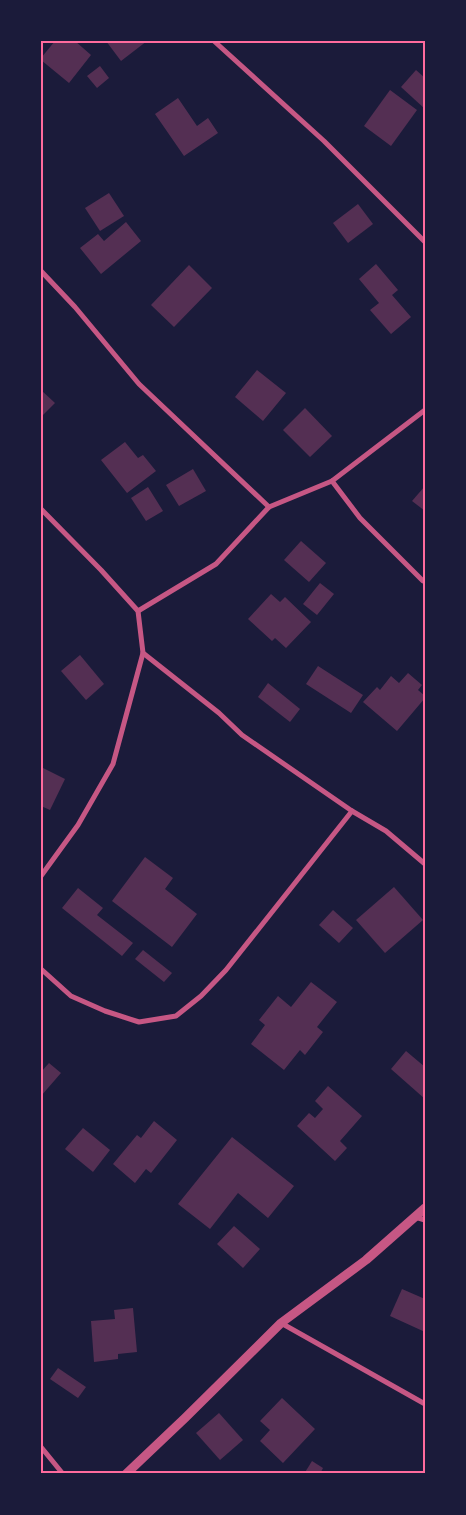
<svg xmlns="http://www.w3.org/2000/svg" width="466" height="1515" font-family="'Work Sans',sans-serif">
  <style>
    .building { fill: #542f53 }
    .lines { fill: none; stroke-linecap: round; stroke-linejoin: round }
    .minor { stroke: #c65784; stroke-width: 5 }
    .tertiary { stroke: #c65784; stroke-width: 9 }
    .neatline { fill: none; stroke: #ff6b9d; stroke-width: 2 }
  </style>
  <rect width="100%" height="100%" fill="#1b1b3a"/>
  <g class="building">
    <polygon points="55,41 75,41 91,55 69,83 41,60 41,58"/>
    <polygon points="106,41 147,41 121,61"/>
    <polygon points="100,66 109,78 97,88 87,76"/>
    <polygon points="416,70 425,78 425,109 401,87"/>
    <polygon points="390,90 417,110 391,146 364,126"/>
    <polygon points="178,98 197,126 208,118 218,133 184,156 155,114"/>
    <polygon points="109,193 124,216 100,231 85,208"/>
    <polygon points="358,204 373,224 348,243 333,223"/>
    <polygon points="126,222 141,241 101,274 80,248 98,234 104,241"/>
    <polygon points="376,264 398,290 392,295 411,317 391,334 370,310 379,303 359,279"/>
    <polygon points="189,265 212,288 174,327 151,305"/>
    <polygon points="257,370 286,393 263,421 235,397"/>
    <polygon points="41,390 55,403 41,417"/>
    <polygon points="305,408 332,436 310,457 283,430"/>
    <polygon points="125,442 138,458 143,455 156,471 127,493 101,460"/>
    <polygon points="193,469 206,491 179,506 166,485"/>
    <polygon points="425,486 425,511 412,501"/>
    <polygon points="148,487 163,511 146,521 131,498"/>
    <polygon points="301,541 326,563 309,582 284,560"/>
    <polygon points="320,583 334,594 317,615 303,604"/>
    <polygon points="271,594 280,602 285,597 311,622 286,648 275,638 272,641 248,619"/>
    <polygon points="80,655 104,684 86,700 61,671"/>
    <polygon points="318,666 363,695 351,713 306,684"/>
    <polygon points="408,673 422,685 418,690 425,696 425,698 397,731 363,702 377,687 380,690 391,676 399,683"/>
    <polygon points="268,683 300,709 290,722 258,697"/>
    <polygon points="41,767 65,779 50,810 41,806"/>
    <polygon points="145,857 173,878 165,889 197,914 172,947 112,901"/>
    <polygon points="394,887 423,920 385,953 356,920"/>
    <polygon points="78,888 103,908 97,915 133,943 122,956 62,908"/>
    <polygon points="333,910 353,928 339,943 319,925"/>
    <polygon points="143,950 172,973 164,982 135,959"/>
    <polygon points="311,982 337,1002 317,1027 323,1032 305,1055 300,1050 284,1070 251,1044 265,1025 259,1020 278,996 291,1007"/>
    <polygon points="406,1051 425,1067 425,1099 391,1069"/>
    <polygon points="49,1063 61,1073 41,1096 41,1072"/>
    <polygon points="328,1086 362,1116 340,1141 347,1148 335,1161 297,1126 309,1113 315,1118 323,1109 315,1101"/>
    <polygon points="154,1121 177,1140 151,1173 146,1169 135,1183 113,1164 137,1135 141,1138"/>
    <polygon points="83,1128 110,1150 93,1172 65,1149"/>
    <polygon points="232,1137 294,1186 268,1218 238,1193 210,1229 178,1204"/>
    <polygon points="234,1226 260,1249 243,1268 217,1244"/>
    <polygon points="402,1289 425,1299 425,1332 390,1316"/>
    <polygon points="133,1308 137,1352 118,1354 118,1359 94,1362 91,1321 115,1319 114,1310"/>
    <polygon points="58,1368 86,1387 78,1398 50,1379"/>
    <polygon points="282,1398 315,1429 283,1463 260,1441 270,1430 260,1421"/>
    <polygon points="219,1413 243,1440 220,1460 196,1433"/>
    <polygon points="312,1461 323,1468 320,1474 304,1474"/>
  </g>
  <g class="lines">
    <g class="minor">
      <polyline points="214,41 324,141 425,242"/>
      <polyline points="41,271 75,307 139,384 269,507"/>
      <polyline points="332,481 360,518 423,581 425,581"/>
      <polyline points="41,509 101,570 138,611 143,653 219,713 242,735 352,811 386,831 425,864"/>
      <polyline points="138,611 216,564 269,507 332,481 425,410"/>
      <polyline points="41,876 78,825 113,764 143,653"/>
      <polyline points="41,969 71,996 105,1011 139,1022 176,1016 201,996 226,970 352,811"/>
      <polyline points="415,1217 425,1220"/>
      <polyline points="281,1323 425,1404"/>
      <polyline points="41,1447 63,1474"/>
    </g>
    <polyline class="tertiary" points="126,1474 185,1418 281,1323 366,1260 425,1208"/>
  </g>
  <rect width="466" height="1515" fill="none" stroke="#1b1b3a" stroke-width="85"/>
  <rect x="42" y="42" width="382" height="1430" class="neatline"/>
</svg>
